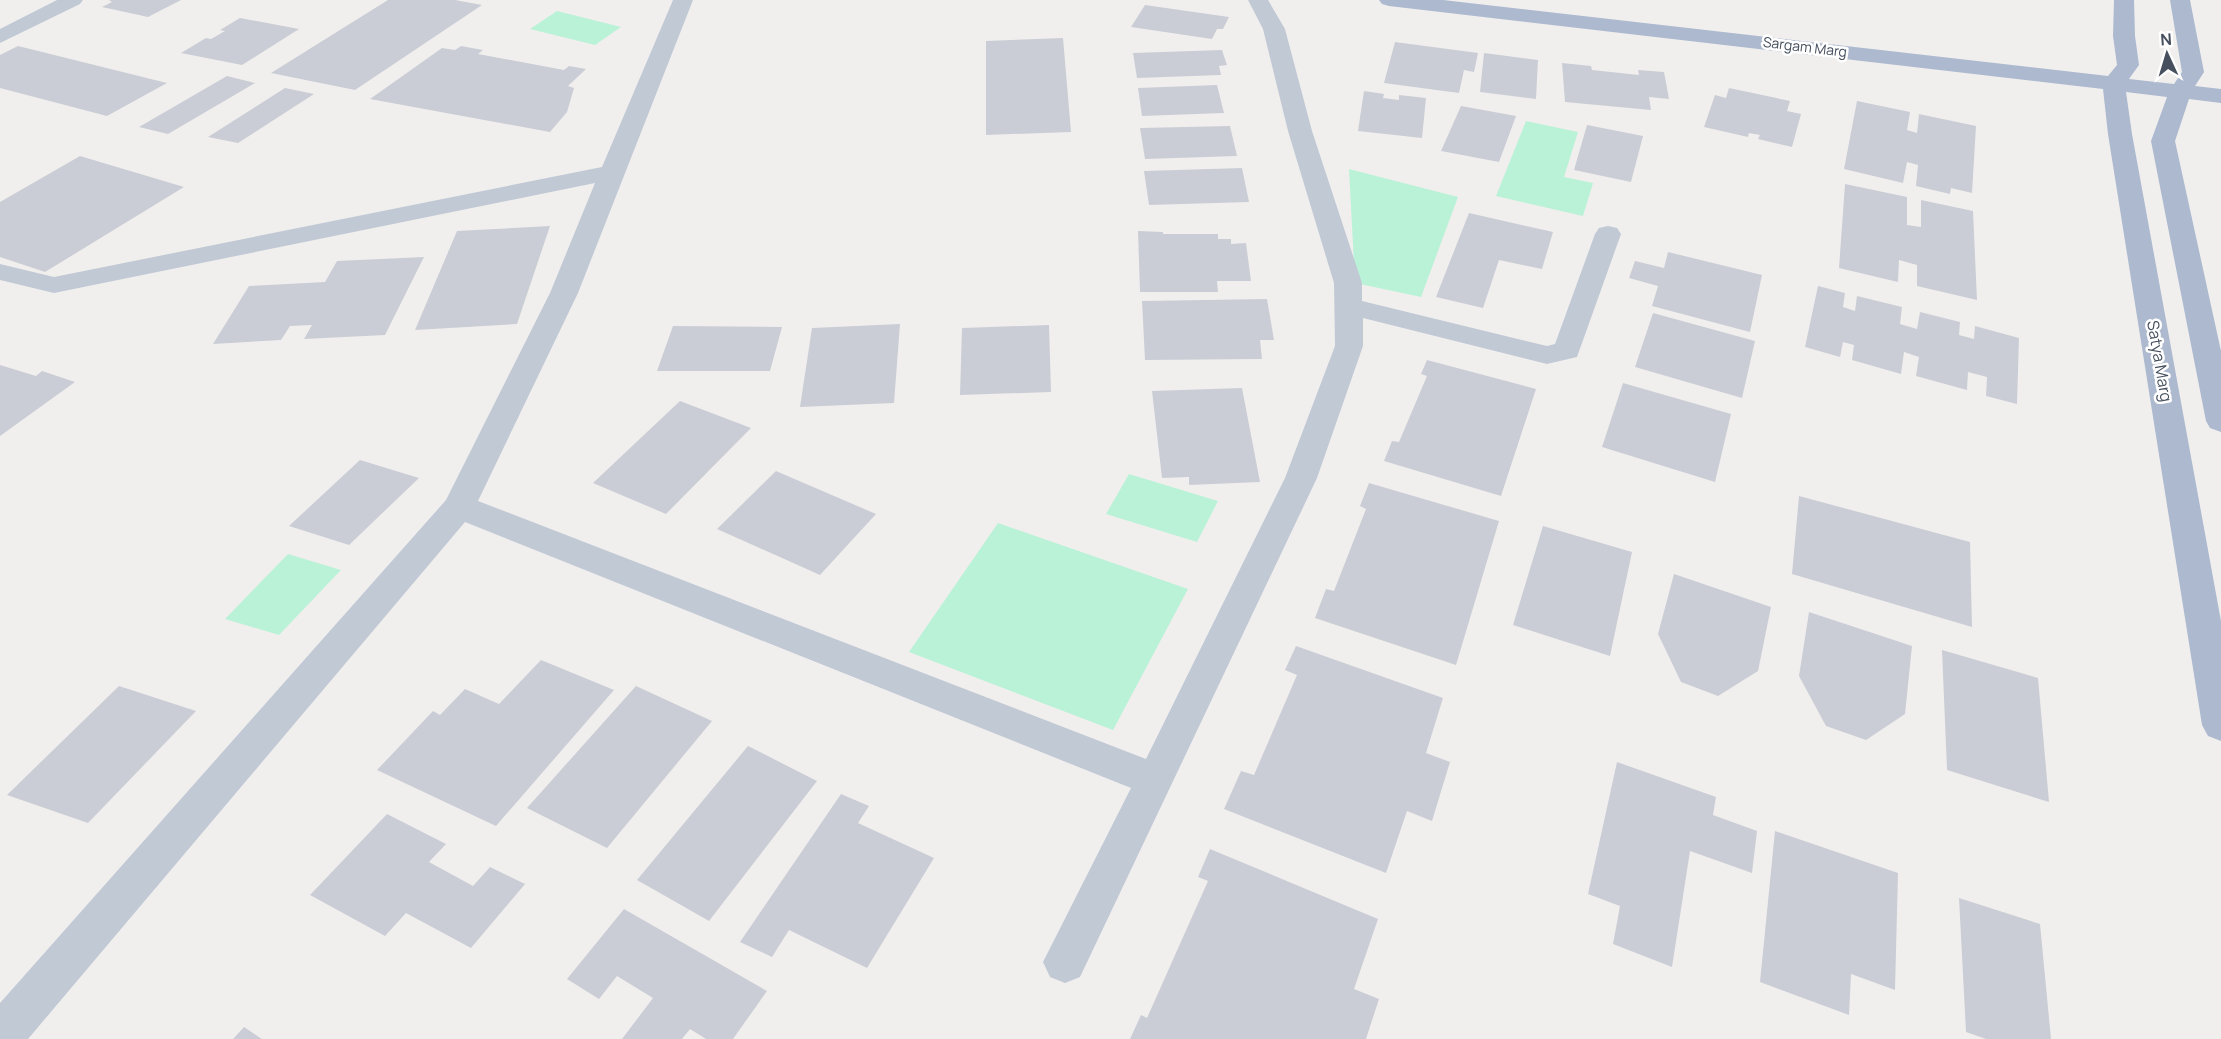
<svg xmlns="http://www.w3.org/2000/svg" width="2221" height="1039" font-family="Manrope,sans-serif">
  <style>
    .green { fill: #baf2d7 }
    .building { fill: #cacdd5 }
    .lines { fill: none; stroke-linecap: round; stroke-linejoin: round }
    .minor { fill: #c1c9d5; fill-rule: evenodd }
    .major { fill: #acb9cf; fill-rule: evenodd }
    .labels { text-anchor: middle; stroke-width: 5; stroke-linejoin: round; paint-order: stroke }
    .far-street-label { font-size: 14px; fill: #454f5d; stroke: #fff }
    .street-label { font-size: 16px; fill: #454f5d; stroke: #fff }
  </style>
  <rect width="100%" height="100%" fill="#f1efee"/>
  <g class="green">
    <polygon points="557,11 621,27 595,45 530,29"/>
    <polygon points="1526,121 1578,132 1564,177 1593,183 1583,216 1496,196"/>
    <polygon points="1349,169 1458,197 1421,297 1355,283"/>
    <polygon points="1129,474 1218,501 1197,542 1106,514"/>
    <polygon points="998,523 1188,589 1113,730 909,652"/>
    <polygon points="288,554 341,570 279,635 225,619"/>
  </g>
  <g class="building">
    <polygon points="109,0 181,0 148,17 102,7 112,2"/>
    <polygon points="388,0 455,0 482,5 355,90 271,73"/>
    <polygon points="1145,5 1229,17 1223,29 1217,29 1212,39 1131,27"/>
    <polygon points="240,18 299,29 242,65 181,53 206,38 211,39 225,31 220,30"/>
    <polygon points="1063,38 1071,132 986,135 986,41"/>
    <polygon points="1395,42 1478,53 1474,72 1464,70 1459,93 1384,83"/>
    <polygon points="18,46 167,83 107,116 0,88 0,55"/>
    <polygon points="461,46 483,50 478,54 564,70 569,66 586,69 568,86 574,88 567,112 550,132 370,99 442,48 455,50"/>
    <polygon points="1222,50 1227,65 1219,66 1221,75 1137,78 1133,53"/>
    <polygon points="1484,53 1538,60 1536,99 1480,92"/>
    <polygon points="1562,63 1591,66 1592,70 1639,75 1638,70 1664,72 1669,99 1649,97 1651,110 1565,102"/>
    <polygon points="227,76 255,83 168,134 139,127"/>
    <polygon points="1217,85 1224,113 1142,116 1138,88"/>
    <polygon points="285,88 314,94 238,143 208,137"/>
    <polygon points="1729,88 1790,101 1787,111 1801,114 1792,147 1758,139 1760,135 1749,133 1748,137 1704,127 1715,95 1726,98"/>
    <polygon points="1364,91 1384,94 1383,98 1399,100 1399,95 1426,98 1422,138 1358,131"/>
    <polygon points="1857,101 1910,112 1907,130 1917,133 1919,114 1976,126 1972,193 1951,188 1950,194 1916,186 1918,165 1907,162 1903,183 1844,169"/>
    <polygon points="1461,106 1516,116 1499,162 1441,151"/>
    <polygon points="1587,125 1643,136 1631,182 1574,170"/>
    <polygon points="1230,126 1237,156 1145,159 1140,128"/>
    <polygon points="80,156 184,187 45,272 0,257 0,202"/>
    <polygon points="1242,168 1249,202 1149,205 1144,171"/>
    <polygon points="1845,184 1907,197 1907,225 1921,227 1921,200 1973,211 1977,300 1917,286 1917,265 1899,260 1898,282 1839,268"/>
    <polygon points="1469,213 1553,232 1542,269 1499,260 1483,308 1436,297"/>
    <polygon points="550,226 517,324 415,330 457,231"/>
    <polygon points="1138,231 1163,232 1163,234 1218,234 1218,239 1231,239 1231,244 1246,243 1251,281 1217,281 1218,292 1140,292"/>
    <polygon points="1668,252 1762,275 1750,332 1652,306 1658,286 1629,278 1635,261 1664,268"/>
    <polygon points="424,257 385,335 304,339 312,325 290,326 281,340 213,344 249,286 325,282 337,261"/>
    <polygon points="1818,286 1845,293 1843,307 1855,311 1857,296 1902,307 1900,324 1917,329 1920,312 1960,322 1959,335 1974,339 1975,326 2019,338 2017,404 1986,396 1987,377 1968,372 1967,390 1916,376 1919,357 1904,352 1901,374 1852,360 1854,345 1843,342 1840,357 1805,347"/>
    <polygon points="1267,299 1274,340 1260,340 1262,359 1145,360 1142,301"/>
    <polygon points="1653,313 1755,341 1742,398 1635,367"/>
    <polygon points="900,324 894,403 800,407 812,328"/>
    <polygon points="1049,325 1051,392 960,395 962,328"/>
    <polygon points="673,326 782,327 770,371 657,371"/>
    <polygon points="1427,360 1536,389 1501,496 1384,461 1392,441 1399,442 1427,376 1421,374"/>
    <polygon points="0,365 36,376 42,371 75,382 0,436"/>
    <polygon points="1623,383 1731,414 1715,482 1602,447"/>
    <polygon points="1242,388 1260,482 1189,485 1189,477 1162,478 1152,391"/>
    <polygon points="680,401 751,428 666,514 593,483"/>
    <polygon points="360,460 419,478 349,545 289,526"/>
    <polygon points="776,471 876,514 820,575 717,529"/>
    <polygon points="1369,483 1499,521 1456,665 1315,618 1326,589 1334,591 1366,509 1360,506"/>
    <polygon points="1799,496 1970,542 1972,627 1792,574"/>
    <polygon points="1543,526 1632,552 1610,656 1513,625"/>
    <polygon points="1674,574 1771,607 1758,671 1718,696 1681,682 1658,634"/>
    <polygon points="1809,612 1912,646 1905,714 1866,740 1826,726 1799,676"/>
    <polygon points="1296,646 1443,698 1426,753 1450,762 1432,821 1407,811 1386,873 1224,809 1241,771 1254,775 1297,675 1285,670"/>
    <polygon points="1942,650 2038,678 2049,802 1947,770"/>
    <polygon points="541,660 614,690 496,826 377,770 433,711 440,715 465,689 499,704"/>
    <polygon points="119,686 196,711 88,823 7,795"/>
    <polygon points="636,686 712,721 607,848 527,808"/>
    <polygon points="748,746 817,781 709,921 637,880"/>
    <polygon points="1617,762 1716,797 1713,815 1757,831 1752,873 1690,851 1672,967 1613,944 1620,906 1588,894"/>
    <polygon points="841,794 869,806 858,823 934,858 867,968 789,930 772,957 740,942"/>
    <polygon points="387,814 446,844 429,862 473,886 490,867 525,884 471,948 406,913 385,936 310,895"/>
    <polygon points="1775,831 1898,873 1895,990 1851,974 1849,1015 1760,982"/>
    <polygon points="1210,849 1378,919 1354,989 1379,999 1366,1039 1130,1039 1141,1015 1147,1018 1208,881 1198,877"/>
    <polygon points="1959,898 2040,924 2051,1039 1986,1039 1966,1032"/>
    <polygon points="624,909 767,991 733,1039 706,1039 690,1029 682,1039 622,1039 653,998 617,976 599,999 567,979"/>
    <polygon points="244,1027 262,1039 233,1039"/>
  </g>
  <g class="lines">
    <g class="minor">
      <polygon points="57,0 83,0 80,4 0,43 0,29"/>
      <polygon points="673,0 693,0 578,293 478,501 1146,759 1285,478 1335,346 1334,283 1288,131 1263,29 1248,0 1268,0 1285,29 1312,131 1362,283 1362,301 1547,346 1555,344 1595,234 1599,228 1608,226 1617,228 1621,234 1577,357 1547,364 1363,318 1363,346 1317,478 1080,977 1065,983 1050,977 1043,962 1131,788 465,522 28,1039 0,1039 0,1003 446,500 550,293 595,183 54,293 0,280 0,264 54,277 602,167"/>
    </g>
    <polygon class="major" points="1379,0 1443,0 2108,76 2117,65 2113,36 2114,0 2134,0 2135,36 2139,65 2129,79 2174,84 2182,72 2170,0 2190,0 2204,72 2195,86 2221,89 2221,103 2189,99 2175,141 2221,351 2221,432 2210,428 2206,421 2151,141 2167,97 2126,92 2132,134 2221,621 2221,741 2208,736 2202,725 2108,134 2103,89 1389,6 1382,4"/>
  </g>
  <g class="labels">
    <g class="far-street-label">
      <text transform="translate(1805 47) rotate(7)" y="5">Sargam Marg</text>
    </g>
    <g class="street-label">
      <text transform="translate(2160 361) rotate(80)" y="6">Satya Marg</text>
    </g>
  </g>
  <g transform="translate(2167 54) rotate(356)" stroke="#ffffff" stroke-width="4.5" paint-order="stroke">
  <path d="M0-4.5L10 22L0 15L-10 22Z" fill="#454f5d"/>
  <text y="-9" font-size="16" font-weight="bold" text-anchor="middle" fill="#454f5d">N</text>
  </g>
</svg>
